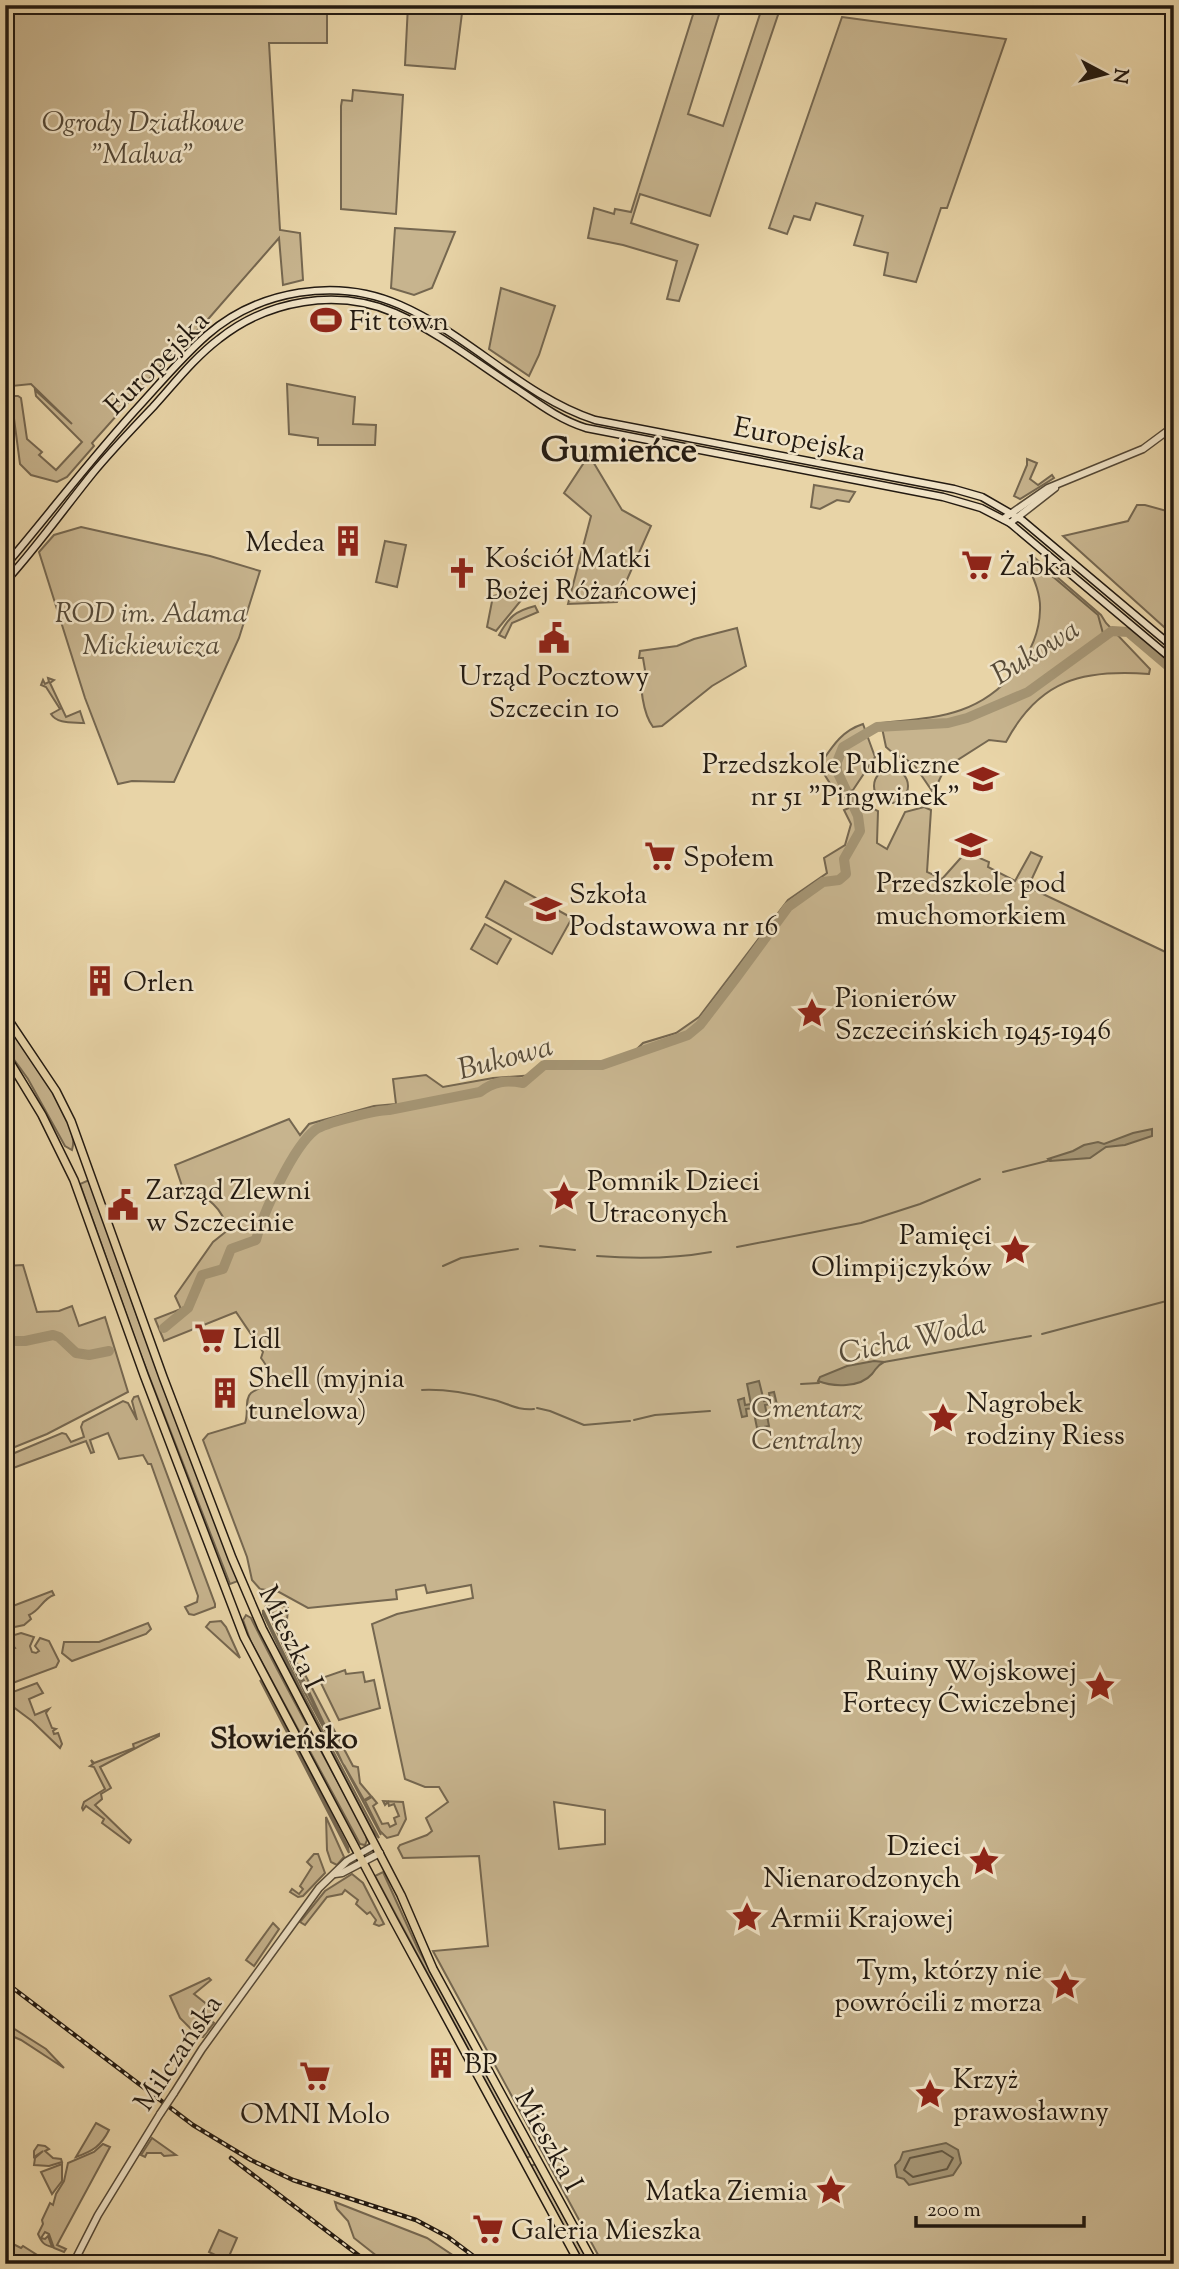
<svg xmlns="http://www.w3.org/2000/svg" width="1179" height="2269" font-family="'Sorts Mill Goudy',serif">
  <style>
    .green { fill: #c7b48e; stroke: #756750; stroke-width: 2; fill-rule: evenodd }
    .water { fill: #a59574; stroke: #71644c; stroke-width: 2 }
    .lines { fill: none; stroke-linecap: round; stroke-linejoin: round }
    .shore { stroke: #645842; stroke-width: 2 }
    .stream { stroke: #71644c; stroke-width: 2 }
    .river { stroke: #a59574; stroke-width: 10 }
    .tertiary-casing { stroke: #544836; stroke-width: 9 }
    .secondary-casing { stroke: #231a11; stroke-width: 9 }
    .primary-casing { stroke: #231a11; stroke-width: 10 }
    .tertiary { stroke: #f0e3c6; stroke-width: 6 }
    .secondary { stroke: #f0e3c6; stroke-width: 6 }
    .primary { stroke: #e8d4a7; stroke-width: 7 }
    .rail-casing { stroke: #231a11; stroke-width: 4.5 }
    .rail { stroke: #f0e3c6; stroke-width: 2; stroke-dasharray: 5; stroke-linecap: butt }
    .tertiary-bridge-casing { stroke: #544836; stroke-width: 9; stroke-linecap: butt }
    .tertiary-bridge { stroke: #f0e3c6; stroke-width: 6 }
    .labels { text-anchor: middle; stroke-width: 5; stroke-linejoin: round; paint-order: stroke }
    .park-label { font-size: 28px; font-style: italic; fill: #544836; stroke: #f0e3c6 }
    .poi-label { font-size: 28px; fill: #231a11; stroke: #f0e3c6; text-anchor: start }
    .street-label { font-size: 28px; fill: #231a11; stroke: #f0e3c6 }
    .water-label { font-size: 30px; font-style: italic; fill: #574b39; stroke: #f0e3c6 }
    .neighbourhood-label { font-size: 30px; font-weight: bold; fill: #231a11; stroke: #f0e3c6 }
    .district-label { font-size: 35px; font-weight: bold; fill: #231a11; stroke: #f0e3c6 }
  </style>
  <rect width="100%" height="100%" fill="#e8d4a7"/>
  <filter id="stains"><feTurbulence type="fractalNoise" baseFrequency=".00286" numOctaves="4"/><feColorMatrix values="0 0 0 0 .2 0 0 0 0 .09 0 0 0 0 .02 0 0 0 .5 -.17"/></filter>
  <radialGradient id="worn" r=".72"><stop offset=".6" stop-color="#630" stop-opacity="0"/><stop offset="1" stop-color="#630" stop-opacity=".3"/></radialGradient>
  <g class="green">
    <polygon points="5,5 327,5 327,43 269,43 280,230 300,233 303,280 283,285 279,238 203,325 176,349 92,443 94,446 67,477 57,482 31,475 20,464 11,396 18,396 21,398 27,439 42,452 39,455 56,470 82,442 36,396 35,390 72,424 31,384 12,386 5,345"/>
    <polygon points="408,5 463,5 455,69 405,65"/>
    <polygon points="696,5 722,5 688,114 723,126 762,8 767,11 780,9 710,216 640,194 631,223 698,245 679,301 667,299 677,261 623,245 588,238 594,208 614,214 615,209 631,212"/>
    <polygon points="842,17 1006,39 947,208 941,208 916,282 884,275 888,253 854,245 863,216 816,203 810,220 794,216 787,234 769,228"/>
    <polygon points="353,90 403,95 396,214 341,209 341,106 342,100 352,101"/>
    <polygon points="395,228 455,232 432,288 414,295 391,288"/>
    <polygon points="501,288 555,306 539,355 529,376 489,349"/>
    <polygon points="287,384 355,397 353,424 376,425 375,445 318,445 318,438 289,434"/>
    <polygon points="589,455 622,510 651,526 617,602 568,604 591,516 564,493"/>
    <polygon points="1027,459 1037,463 1030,479 1038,485 1052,475 1054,478 1020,499 1014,496 1027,465"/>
    <polygon points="814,485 855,492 849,502 837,500 820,509 811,507"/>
    <polygon points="1137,505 1145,505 1174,513 1174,636 1063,536 1128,521"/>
    <polygon points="81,527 210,556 260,571 239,638 174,782 132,781 118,784 85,698 39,552 54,535"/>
    <polygon points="385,541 406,545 397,587 376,582"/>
    <path d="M 1035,558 L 1101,615 L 1106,623 L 1150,669 L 1149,674 C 1082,669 1039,680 1006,742 L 989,740 L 945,768 L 936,787 L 932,791 L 913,763 L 894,754 L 886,747 L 881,723 C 907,720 936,719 961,710 C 1001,696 1039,655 1040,610 C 1041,594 1033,577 1027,563 Z"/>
    <polygon points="511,588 523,598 496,631 487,627 493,596 510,592"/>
    <path d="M 535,606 L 538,612 L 512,623 L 505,638 L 499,635 C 509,617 515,611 535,606 Z"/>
    <path d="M 737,628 L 746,666 L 712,686 L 662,726 L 653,727 C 644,715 637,682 645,670 L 643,658 L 639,658 L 640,651 L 677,646 L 694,639 Z"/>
    <path d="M 48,678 L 54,680 L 50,683 L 66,717 L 80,711 L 84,723 C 73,722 57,724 51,714 L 60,709 L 46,687 L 41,685 L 43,680 L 45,684 L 49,682 Z"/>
    <path d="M 863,724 L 875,757 L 853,790 L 838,796 L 819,766 C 832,747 841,731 863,724 Z"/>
    <circle cx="891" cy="786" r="17"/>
    <path d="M 856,805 L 866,805 L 878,811 L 877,843 L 887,849 L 905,812 L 924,807 L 931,810 L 927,872 L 942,879 L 966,852 L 989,862 L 988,867 L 1015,881 L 1031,852 L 1042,857 L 1028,887 L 1174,956 L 1174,2264 L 603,2264 L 433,1951 L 488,1946 L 479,1856 L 403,1858 L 398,1848 L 400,1845 L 427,1835 L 432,1831 L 426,1818 L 448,1802 L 439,1787 L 425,1787 L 405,1779 L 372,1624 L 397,1614 L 473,1598 L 471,1585 L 427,1593 L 425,1585 L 396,1590 L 397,1599 L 308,1608 L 279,1592 L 260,1589 L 252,1580 L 247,1557 L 203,1440 L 208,1434 L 245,1423 C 249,1414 244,1399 251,1393 C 256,1389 263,1387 268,1383 C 271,1372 267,1366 261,1358 L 263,1352 L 236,1312 L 164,1341 L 155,1319 L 181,1309 L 175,1296 L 213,1242 L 228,1230 C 223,1212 208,1190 186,1198 L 175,1165 L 289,1119 L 300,1135 L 309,1124 L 374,1106 L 396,1104 L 393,1079 L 426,1075 L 443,1087 L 493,1078 L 535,1075 L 546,1067 L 564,1064 L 602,1065 L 629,1057 L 643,1043 L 676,1033 L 699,1017 L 788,900 L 827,873 L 824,858 L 845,845 L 851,824 L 844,810 ZM 554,1802 L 605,1810 L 605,1844 L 559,1849 Z"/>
    <polygon points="505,881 572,918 552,954 486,917"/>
    <polygon points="485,924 511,939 497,964 471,949"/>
    <path d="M 5,1020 C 22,1045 82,1122 72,1150 L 65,1146 L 28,1079 L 5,1047 Z"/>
    <polygon points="89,1180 140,1324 238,1581 230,1584 137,1345 80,1184"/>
    <polygon points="23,1265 37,1312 59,1311 72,1306 79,1326 105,1317 128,1392 47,1434 5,1451 5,1327 9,1326 8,1322 5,1322 5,1266"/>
    <polygon points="138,1396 215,1604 215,1607 194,1615 189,1614 185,1607 197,1602 198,1596 151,1464 148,1464 143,1455 119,1459 108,1433 90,1440 94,1452 91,1453 86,1441 5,1471 5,1457 62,1433 66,1434 71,1442 84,1437 81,1427 83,1422 123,1401 128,1403 137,1420 132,1401 134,1397"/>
    <path d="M 52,1591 L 54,1595 C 42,1599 41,1610 29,1615 L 31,1619 L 24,1625 L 5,1629 L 5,1609 Z"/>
    <polygon points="277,1602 288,1608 287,1620 284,1618 276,1619 298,1665 269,1606"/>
    <polygon points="265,1606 342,1762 298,1668 301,1667 353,1766 358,1767 360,1783 371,1796 364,1800 344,1765 381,1835 305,1693"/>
    <polygon points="263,1610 305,1698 379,1838 372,1830 304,1700 263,1614"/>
    <path d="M 246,1615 L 251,1618 C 287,1691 327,1761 365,1832 L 367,1840 L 365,1845 L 360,1844 L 251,1642 L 243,1620 Z"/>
    <polygon points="221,1621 226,1627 240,1658 206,1627 210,1622"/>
    <polygon points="148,1623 151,1629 146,1634 72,1661 62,1653 64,1642 99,1642"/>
    <polygon points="21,1633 34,1637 30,1646 32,1652 36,1653 39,1651 35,1646 40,1638 49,1641 59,1661 56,1667 10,1684 5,1676 5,1651 15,1648 11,1643 11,1636"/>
    <polygon points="345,1670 346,1674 363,1672 365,1682 374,1680 380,1708 339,1720 319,1679"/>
    <polygon points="260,1680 268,1691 348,1847 349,1853"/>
    <polygon points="37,1683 43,1693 29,1699 35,1715 49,1709 46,1713 52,1728 56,1729 53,1731 54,1734 58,1733 62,1744 60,1748 32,1721 12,1706 7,1697 10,1693"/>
    <polygon points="159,1734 159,1736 100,1767 111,1788 101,1794 102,1799 95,1805 131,1840 129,1843 102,1823 104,1819 86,1806 83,1810 82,1808 84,1802 105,1789 94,1767 90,1766 93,1764 91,1760 94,1763 134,1748 133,1744"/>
    <polygon points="372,1797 377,1803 373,1806 382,1824 388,1823 390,1827 396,1824 394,1818 399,1816 394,1804 389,1806 388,1802 385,1805 383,1801 403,1802 406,1819 398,1835 387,1838 380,1831 365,1801"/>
    <polygon points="326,1817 344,1857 337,1865 331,1862 327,1850"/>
    <polygon points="314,1854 318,1854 325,1873 303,1896 298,1897 290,1892 292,1889 299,1894 303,1889 300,1886 312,1867 307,1862"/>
    <polygon points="383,1872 418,1949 531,2156 527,2158 375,1876"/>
    <polygon points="352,1874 363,1883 384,1924 379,1926 374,1924 376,1920 370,1912 367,1914 356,1904 358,1900 345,1890 342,1894 327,1897 305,1925 300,1922 325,1891"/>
    <polygon points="273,1923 279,1929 254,1966 246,1960"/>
    <polygon points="209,1978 211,1980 194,1994 214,2010 208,2018 214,2023 203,2037 199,2037 180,2018 170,1996"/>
    <polygon points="5,2023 46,2049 64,2068 21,2040 5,2033"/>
    <path d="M 96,2123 L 109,2130 C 101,2146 93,2151 76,2157 Z"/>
    <polygon points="152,2138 176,2155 164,2156 161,2153 147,2153 145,2157 141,2155"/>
    <path d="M 103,2144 L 110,2147 L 57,2245 L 66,2249 L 64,2252 L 54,2248 L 49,2234 L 45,2232 L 41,2238 L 45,2239 L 48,2236 L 52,2247 C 44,2245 42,2243 38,2234 L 43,2224 L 42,2220 L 50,2203 L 53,2205 L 56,2194 L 64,2181 L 68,2163 L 94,2152 Z"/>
    <polygon points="38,2145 45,2146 49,2149 45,2151 53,2158 61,2159 62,2162 49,2166 34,2165 35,2158 43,2151 34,2157 34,2151"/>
    <polygon points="62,2164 62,2181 52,2194 41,2172"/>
    <polygon points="535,2164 590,2264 584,2264 531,2166"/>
    <polygon points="335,2202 427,2238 466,2264 387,2264 354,2238 348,2221 337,2209"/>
    <polygon points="219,2230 237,2238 227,2261 209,2252"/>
    <polygon points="5,2240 21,2248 23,2246 45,2260 47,2264 24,2264 5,2255"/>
  </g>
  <g class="water">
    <polygon points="1152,1129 1152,1136 1125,1145 1106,1147 1090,1158 1050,1161 1048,1159 1073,1151 1084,1145 1098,1142 1104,1144 1133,1133"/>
    <path d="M 874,1361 L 884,1362 C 876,1366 877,1368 872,1374 C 860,1388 833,1387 818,1381 L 820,1377 L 847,1366 Z"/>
    <polygon points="759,1381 764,1401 770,1400 769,1393 774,1392 778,1409 773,1410 771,1404 765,1405 769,1426 757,1428 753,1408 746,1409 747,1416 742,1417 738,1400 744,1398 745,1405 751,1404 747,1384"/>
    <polygon points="946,2143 958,2150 961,2163 953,2175 909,2185 904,2179 897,2177 895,2165 900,2160 903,2152"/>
  </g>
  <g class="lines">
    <polygon class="shore" points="942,2151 953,2158 947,2169 913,2177 904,2170 910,2158"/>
    <g class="stream">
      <polyline points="1031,558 1098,615 1104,637"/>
      <polyline points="1003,1172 1051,1160"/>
      <polyline points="540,1246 575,1250"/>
      <polyline points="737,1247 861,1223 920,1204 980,1179"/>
      <path d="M 597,1256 C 636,1259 672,1259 711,1252"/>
      <polyline points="443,1266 461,1258 518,1249"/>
      <polyline points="1042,1334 1174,1299"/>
      <polyline points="884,1362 1031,1336"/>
      <polyline points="801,1384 819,1383"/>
      <path d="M 422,1390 C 445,1389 468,1393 490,1399 C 506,1402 517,1411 534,1409"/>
      <polyline points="537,1408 550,1411 584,1425 630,1421"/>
      <polyline points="634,1420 655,1415 710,1411"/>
    </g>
    <g class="river">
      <path d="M 164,1328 L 188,1308 L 202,1275 L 223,1269 L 231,1249 L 256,1240 C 263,1213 293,1147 315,1130 C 324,1123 377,1110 389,1110 L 480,1092 C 494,1081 506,1080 523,1083 L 544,1065 L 602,1065 L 688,1035 L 700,1025 L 736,978 L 788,907 L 823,882 L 839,880 L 846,874 L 844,859 L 860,831 L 858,816 L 837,771 L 837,762 L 843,747 L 877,727 L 948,723 L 967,718 L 1028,692 L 1112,631 L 1128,632 L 1174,671"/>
      <polyline points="5,1341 25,1341 53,1335 59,1337 76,1353 89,1355 109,1351"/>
    </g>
    <defs>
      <g id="tertiary">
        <polyline points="1003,519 1048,488 1143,449 1174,426"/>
        <polyline points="1010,523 1055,488"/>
        <polyline points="335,1874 342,1873 380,1853"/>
        <polyline points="174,2093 202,2049 319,1888 347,1861 375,1845"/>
        <polyline points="73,2264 98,2215 160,2114"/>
      </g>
      <g id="secondary">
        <path d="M 5,566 C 51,512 93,456 141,404 C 162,381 183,356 207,335 C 259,290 337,277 400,305 C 469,335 524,397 595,420 L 954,489 L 982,497 L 1022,520 L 1174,648"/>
        <path d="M 5,582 C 36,548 63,510 92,474 C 111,451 132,429 153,407 C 174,384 194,358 219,339 C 268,300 337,288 395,313 C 438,332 477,363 517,389 C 539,404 560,420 586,428 L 943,497 L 981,508 L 1010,523 L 1174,661"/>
      </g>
      <g id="primary">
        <polyline points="5,1015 56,1091 71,1121 163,1377 232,1558 262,1628 401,1895 433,1969 594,2264"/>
        <polyline points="5,1054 42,1115 74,1180 144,1375 244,1637 394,1921 580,2264"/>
      </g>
    </defs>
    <use href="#tertiary" class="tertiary-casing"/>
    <use href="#secondary" class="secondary-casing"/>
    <use href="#primary" class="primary-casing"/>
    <use href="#tertiary" class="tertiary"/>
    <use href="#secondary" class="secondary"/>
    <use href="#primary" class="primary"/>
    <defs>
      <g id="rail">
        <polyline points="5,1982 193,2125 251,2160 293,2180 416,2220 448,2237 484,2264"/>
        <polyline points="231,2158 370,2264"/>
      </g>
    </defs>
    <use href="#rail" class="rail-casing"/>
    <use href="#rail" class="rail"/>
    <defs>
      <polyline id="tertiary-bridge" points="160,2114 174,2093"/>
    </defs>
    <use href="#tertiary-bridge" class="tertiary-bridge-casing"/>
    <use href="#tertiary-bridge" class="tertiary-bridge"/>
  </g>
  <defs>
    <symbol id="stadium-bare" viewBox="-9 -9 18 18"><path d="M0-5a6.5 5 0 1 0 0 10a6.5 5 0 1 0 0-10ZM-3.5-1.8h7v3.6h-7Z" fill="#8f2418" stroke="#f0e3c6" stroke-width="2.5" paint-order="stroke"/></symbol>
    <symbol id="building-bare" viewBox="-9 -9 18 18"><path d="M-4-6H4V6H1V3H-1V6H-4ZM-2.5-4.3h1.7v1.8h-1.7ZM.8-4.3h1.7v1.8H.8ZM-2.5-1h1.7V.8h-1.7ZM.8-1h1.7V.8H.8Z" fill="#8f2418" stroke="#f0e3c6" stroke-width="2.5" paint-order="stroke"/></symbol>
    <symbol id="supermarket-bare" viewBox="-9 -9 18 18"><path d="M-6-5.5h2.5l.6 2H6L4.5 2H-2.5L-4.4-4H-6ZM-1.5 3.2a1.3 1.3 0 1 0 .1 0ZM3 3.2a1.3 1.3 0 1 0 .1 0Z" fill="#8f2418" stroke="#f0e3c6" stroke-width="2.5" paint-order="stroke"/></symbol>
    <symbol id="church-bare" viewBox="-9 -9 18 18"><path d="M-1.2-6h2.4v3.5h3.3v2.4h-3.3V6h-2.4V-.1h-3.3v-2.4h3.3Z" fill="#8f2418" stroke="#f0e3c6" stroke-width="2.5" paint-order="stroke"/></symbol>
    <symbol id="civic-bare" viewBox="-9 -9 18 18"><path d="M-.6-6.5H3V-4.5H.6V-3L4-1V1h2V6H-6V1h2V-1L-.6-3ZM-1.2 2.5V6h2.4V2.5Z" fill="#8f2418" stroke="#f0e3c6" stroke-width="2.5" paint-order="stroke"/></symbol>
    <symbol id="school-bare" viewBox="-9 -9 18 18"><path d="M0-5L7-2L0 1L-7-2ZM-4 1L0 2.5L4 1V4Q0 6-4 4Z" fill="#8f2418" stroke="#f0e3c6" stroke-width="2.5" paint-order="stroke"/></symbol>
    <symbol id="sight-bare" viewBox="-9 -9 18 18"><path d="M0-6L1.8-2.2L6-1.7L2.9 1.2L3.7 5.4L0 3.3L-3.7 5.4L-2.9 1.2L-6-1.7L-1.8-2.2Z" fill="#8f2418" stroke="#f0e3c6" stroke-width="2.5" paint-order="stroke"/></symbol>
  </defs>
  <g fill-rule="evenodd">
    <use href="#stadium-bare" x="304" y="298" width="44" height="44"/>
    <use href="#building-bare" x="326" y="519" width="44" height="44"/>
    <use href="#supermarket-bare" x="955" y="543" width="44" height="44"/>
    <use href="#church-bare" x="440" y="551" width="44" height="44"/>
    <use href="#civic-bare" x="532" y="616" width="44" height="44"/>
    <use href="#school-bare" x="961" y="757" width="44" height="44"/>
    <use href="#school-bare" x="949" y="823" width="44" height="44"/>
    <use href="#supermarket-bare" x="638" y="834" width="44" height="44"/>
    <use href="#school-bare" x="524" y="887" width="44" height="44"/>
    <use href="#building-bare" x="78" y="959" width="44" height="44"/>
    <use href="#sight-bare" x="790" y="991" width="44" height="44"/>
    <use href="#sight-bare" x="542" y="1174" width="44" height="44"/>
    <use href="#civic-bare" x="101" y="1183" width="44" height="44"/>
    <use href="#sight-bare" x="993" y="1228" width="44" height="44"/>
    <use href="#supermarket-bare" x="188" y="1316" width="44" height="44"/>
    <use href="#building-bare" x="203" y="1371" width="44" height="44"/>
    <use href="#sight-bare" x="921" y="1396" width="44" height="44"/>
    <use href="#sight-bare" x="1078" y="1664" width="44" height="44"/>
    <use href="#sight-bare" x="962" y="1839" width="44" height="44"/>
    <use href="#sight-bare" x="725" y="1895" width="44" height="44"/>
    <use href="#sight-bare" x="1043" y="1963" width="44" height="44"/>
    <use href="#building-bare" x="419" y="2041" width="44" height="44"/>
    <use href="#supermarket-bare" x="293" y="2054" width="44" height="44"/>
    <use href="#sight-bare" x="908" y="2072" width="44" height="44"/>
    <use href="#sight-bare" x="809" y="2168" width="44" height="44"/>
    <use href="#supermarket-bare" x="466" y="2207" width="44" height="44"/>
  </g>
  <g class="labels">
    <g class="park-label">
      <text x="143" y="131">Ogrody Działkowe<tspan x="143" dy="32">"Malwa"</tspan></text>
      <text x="151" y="622">ROD im. Adama<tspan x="151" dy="32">Mickiewicza</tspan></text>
      <text x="807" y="1417">Cmentarz<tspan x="807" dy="32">Centralny</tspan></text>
    </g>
    <g class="poi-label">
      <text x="349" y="330">Fit town</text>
      <text x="325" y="551" text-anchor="end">Medea</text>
      <text x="485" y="567">Kościół Matki<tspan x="485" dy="32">Bożej Różańcowej</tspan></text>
      <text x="1000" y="575">Żabka</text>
      <text x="554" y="685" text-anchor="middle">Urząd Pocztowy<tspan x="554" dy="32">Szczecin 10</tspan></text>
      <text x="960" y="773" text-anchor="end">Przedszkole Publiczne<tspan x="960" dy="32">nr 51 "Pingwinek"</tspan></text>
      <text x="683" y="866">Społem</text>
      <text x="971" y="892" text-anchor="middle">Przedszkole pod<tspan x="971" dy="32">muchomorkiem</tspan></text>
      <text x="569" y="903">Szkoła<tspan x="569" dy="32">Podstawowa nr 16</tspan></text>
      <text x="123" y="991">Orlen</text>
      <text x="835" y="1007">Pionierów<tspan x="835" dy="32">Szczecińskich 1945-1946</tspan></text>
      <text x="587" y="1190">Pomnik Dzieci<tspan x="587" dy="32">Utraconych</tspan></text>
      <text x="146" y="1199">Zarząd Zlewni<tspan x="146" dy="32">w Szczecinie</tspan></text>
      <text x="992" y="1244" text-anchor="end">Pamięci<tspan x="992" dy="32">Olimpijczyków</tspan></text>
      <text x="233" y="1348">Lidl</text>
      <text x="248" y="1387">Shell (myjnia<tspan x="248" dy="32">tunelowa)</tspan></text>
      <text x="966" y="1412">Nagrobek<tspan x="966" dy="32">rodziny Riess</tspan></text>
      <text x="1077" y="1680" text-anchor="end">Ruiny Wojskowej<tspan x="1077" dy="32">Fortecy Ćwiczebnej</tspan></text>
      <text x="961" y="1855" text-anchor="end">Dzieci<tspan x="961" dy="32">Nienarodzonych</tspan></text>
      <text x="770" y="1927">Armii Krajowej</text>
      <text x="1042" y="1979" text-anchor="end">Tym, którzy nie<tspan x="1042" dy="32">powrócili z morza</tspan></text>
      <text x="464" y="2073">BP</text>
      <text x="953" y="2088">Krzyż<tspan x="953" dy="32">prawosławny</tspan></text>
      <text x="315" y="2123" text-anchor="middle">OMNI Molo</text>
      <text x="808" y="2200" text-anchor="end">Matka Ziemia</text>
      <text x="511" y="2239">Galeria Mieszka</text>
    </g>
    <g class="street-label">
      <text transform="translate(156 362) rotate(-45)" y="10">Europejska</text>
      <text transform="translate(800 438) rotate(11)" y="10">Europejska</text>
      <text transform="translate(292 1637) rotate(64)" y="10">Mieszka I</text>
      <text transform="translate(177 2052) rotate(-56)" y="10">Milczańska</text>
      <text transform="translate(550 2140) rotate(61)" y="10">Mieszka I</text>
    </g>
    <g class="water-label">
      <text transform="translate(1035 651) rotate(-32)" y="10">Bukowa</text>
      <text transform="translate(505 1057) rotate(-15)" y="10">Bukowa</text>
      <text transform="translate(912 1338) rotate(-12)" y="10">Cicha Woda</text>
    </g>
    <g class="neighbourhood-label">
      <text x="284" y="1748">Słowieńsko</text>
    </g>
    <g class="district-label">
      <text x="619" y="461">Gumieńce</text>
    </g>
  </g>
  <rect width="1179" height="2269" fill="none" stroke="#e8d4a7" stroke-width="28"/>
  <rect x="7" y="7" width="1165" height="2255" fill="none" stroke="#231a11" stroke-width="3.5"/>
  <rect x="14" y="14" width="1151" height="2241" fill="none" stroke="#231a11" stroke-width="2"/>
  <g transform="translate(1105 74) rotate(97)" stroke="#f0e3c6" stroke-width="5" paint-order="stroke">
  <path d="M0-5L12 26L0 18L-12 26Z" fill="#231a11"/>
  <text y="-10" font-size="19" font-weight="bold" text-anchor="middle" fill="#231a11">N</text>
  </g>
  <path d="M916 2216v10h168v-10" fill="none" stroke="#231a11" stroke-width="3.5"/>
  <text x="927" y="2216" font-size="21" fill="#231a11" stroke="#f0e3c6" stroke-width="5" paint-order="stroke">200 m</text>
  <rect width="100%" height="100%" filter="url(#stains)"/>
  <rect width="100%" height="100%" fill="url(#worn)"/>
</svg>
